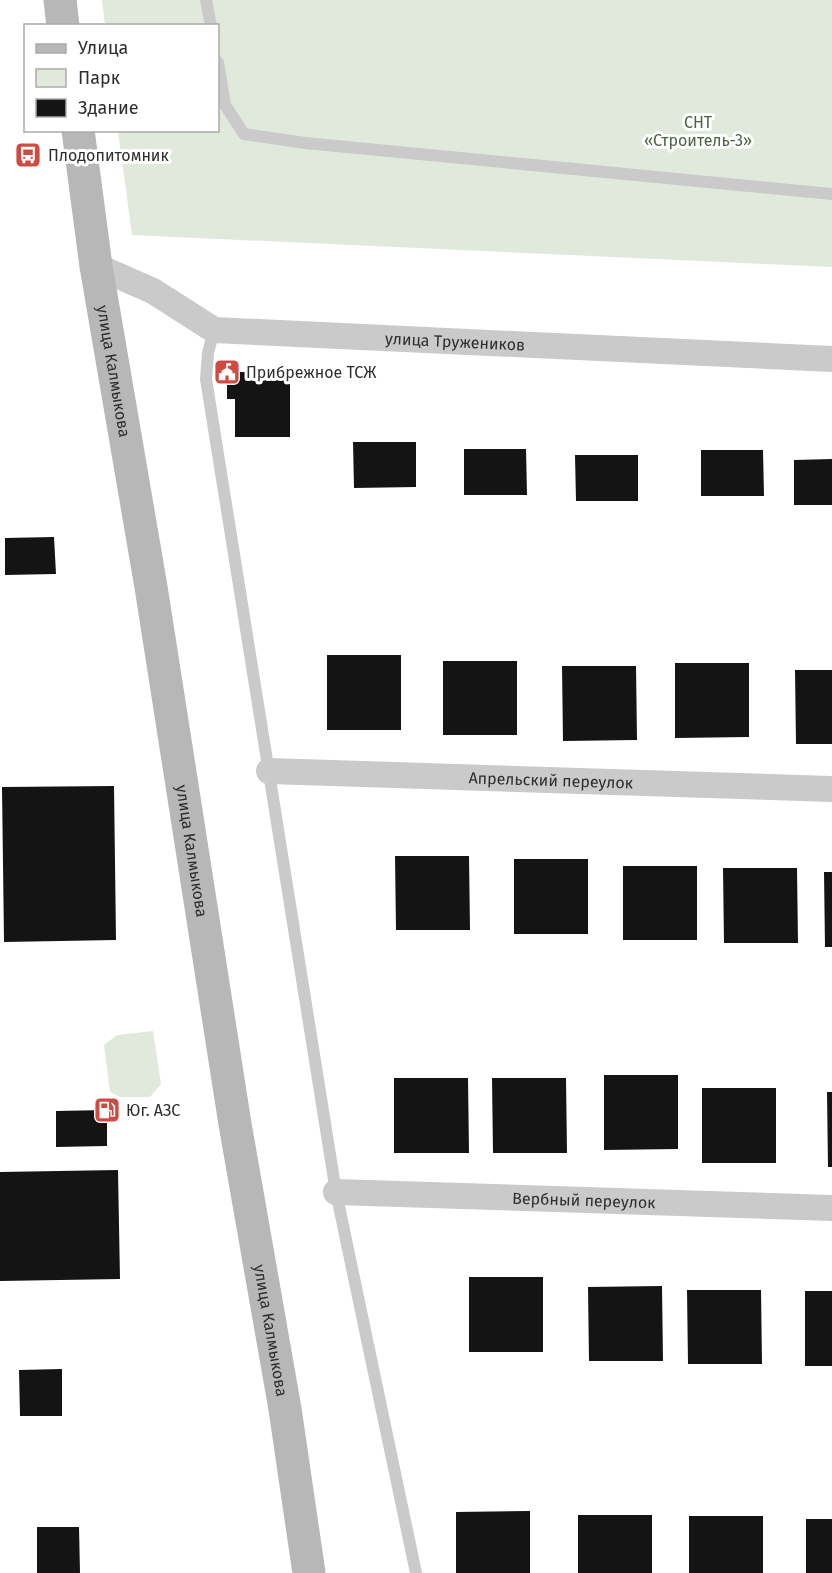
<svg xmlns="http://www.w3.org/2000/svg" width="832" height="1573" font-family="'Fira Sans',sans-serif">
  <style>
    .green { fill: #e1e9dc }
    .building { fill: #141414 }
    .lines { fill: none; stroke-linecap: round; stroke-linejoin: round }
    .service { stroke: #cacaca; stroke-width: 12 }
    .minor { stroke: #cacaca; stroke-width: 26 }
    .secondary { stroke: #b7b7b7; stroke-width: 33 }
    .labels { text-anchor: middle; stroke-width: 6; stroke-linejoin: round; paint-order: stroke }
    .park-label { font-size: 16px; fill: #4c6340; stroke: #fff }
    .poi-label { font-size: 16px; fill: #2d2d2d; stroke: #fff; text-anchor: start }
    .street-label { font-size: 16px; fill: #2d2d2d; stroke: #fff }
  </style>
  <rect width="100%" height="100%" fill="#fff"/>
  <g class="green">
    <polygon points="102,0 832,0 832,267 132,235 118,131 218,130 218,26 105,25"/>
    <polygon points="153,1031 161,1084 150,1097 120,1097 110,1092 104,1045 117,1035"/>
  </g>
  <g class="building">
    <polygon points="227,372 253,372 253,380 290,380 290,437 235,437 235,399 227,399"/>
    <polygon points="353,442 416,442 416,487 354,488"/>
    <polygon points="464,449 526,449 527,495 464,495"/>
    <polygon points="701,450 763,450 764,496 701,496"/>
    <polygon points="575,455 638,455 638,501 576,501"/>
    <polygon points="832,459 832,505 794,505 794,460"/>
    <polygon points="54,537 56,574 5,575 5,538"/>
    <rect x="327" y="655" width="74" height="75"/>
    <rect x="443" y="661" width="74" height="74"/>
    <polygon points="675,663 749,663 749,737 675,738"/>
    <polygon points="562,666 636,666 637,740 563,741"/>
    <polygon points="795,670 832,670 832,744 796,744"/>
    <polygon points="114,786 116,940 4,942 2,787"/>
    <polygon points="395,856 469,856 470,930 396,930"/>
    <rect x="514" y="859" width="74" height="75"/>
    <rect x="623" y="866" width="74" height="74"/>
    <polygon points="723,868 797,868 798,943 724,943"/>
    <polygon points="824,872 832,872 832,947 825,947"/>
    <polygon points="604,1075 678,1075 678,1149 604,1150"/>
    <polygon points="394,1078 468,1078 469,1153 394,1153"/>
    <polygon points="492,1078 566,1078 567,1153 493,1153"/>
    <rect x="702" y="1088" width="74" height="75"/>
    <polygon points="827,1092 832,1092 832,1167 828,1167"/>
    <polygon points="107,1110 107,1146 56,1147 56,1111"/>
    <polygon points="118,1170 120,1279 0,1281 0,1172"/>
    <rect x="469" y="1277" width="74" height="75"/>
    <polygon points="662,1286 663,1361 589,1361 588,1287"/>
    <polygon points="687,1290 761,1290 762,1364 688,1364"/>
    <rect x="805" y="1291" width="27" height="75"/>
    <polygon points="62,1369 62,1416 20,1416 19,1370"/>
    <polygon points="530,1511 530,1573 456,1573 456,1512"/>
    <rect x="578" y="1515" width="74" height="58"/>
    <rect x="689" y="1516" width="74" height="57"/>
    <rect x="806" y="1519" width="26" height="54"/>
    <polygon points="37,1527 79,1527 80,1573 37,1573"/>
  </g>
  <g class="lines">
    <g class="service">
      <polyline points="206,0 211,26"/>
      <polyline points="218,62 225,105 244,134 305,143 832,194"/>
      <polyline points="214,330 208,353 206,379 336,1192 416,1573"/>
    </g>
    <g class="minor">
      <path id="s1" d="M 96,266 L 153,291 L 214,330 L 832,359"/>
      <path id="s2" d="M 269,771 L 832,789"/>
      <path id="s3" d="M 336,1192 L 832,1208"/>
    </g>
    <g class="secondary">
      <polyline points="60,0 63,26"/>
      <path id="s4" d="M 78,130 L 96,266 L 151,587 L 235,1124 L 285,1409 L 309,1573"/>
    </g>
  </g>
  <defs>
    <symbol id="bus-square" viewBox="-11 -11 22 22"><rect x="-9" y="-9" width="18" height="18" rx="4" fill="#d14a42" stroke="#fff"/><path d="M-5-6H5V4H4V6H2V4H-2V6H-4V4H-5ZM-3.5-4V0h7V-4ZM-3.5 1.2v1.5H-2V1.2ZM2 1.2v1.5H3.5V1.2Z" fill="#fff"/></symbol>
    <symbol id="civic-square" viewBox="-11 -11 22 22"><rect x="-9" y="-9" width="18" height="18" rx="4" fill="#d14a42" stroke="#fff"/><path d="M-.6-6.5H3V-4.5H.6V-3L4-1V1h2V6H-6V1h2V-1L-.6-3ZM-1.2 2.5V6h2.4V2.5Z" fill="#fff"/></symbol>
    <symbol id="fuel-square" viewBox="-11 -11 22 22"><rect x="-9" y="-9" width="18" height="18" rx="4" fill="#d14a42" stroke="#fff"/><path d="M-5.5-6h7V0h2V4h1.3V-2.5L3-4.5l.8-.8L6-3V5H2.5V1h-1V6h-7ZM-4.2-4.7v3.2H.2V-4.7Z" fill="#fff"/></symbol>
  </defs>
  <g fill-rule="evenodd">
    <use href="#bus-square" x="13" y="140" width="30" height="30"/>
    <use href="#civic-square" x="212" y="357" width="30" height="30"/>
    <use href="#fuel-square" x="92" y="1095" width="30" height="30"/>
  </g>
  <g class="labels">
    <g class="park-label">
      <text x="698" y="128">СНТ<tspan x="698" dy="18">«Строитель-3»</tspan></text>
    </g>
    <g class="poi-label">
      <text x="48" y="161">Плодопитомник</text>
      <text x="246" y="378">Прибрежное ТСЖ</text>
      <text x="126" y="1116">Юг. АЗС</text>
    </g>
    <g class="street-label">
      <text dy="6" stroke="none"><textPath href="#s1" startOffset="376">улица Тружеников</textPath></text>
      <text dy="6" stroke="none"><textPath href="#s4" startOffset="244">улица Калмыкова</textPath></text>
      <text dy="6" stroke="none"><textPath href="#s2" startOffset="282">Апрельский переулок</textPath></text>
      <text dy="6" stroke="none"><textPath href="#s4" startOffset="730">улица Калмыкова</textPath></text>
      <text dy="6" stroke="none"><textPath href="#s3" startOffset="248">Вербный переулок</textPath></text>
      <text dy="6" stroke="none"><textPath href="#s4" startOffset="1216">улица Калмыкова</textPath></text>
    </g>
  </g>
  <rect x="24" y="24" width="195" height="108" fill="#ffffff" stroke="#ababab" stroke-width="1.5"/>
  <rect x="36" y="44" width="30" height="9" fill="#b7b7b7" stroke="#ababab" stroke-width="1.5"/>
  <text x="78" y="54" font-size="18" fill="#2d2d2d">Улица</text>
  <rect x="36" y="69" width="30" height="18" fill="#e1e9dc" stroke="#ababab" stroke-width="1.5"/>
  <text x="78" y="84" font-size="18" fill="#2d2d2d">Парк</text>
  <rect x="36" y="99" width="30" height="18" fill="#141414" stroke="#ababab" stroke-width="1.5"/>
  <text x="78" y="114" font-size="18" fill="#2d2d2d">Здание</text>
</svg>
